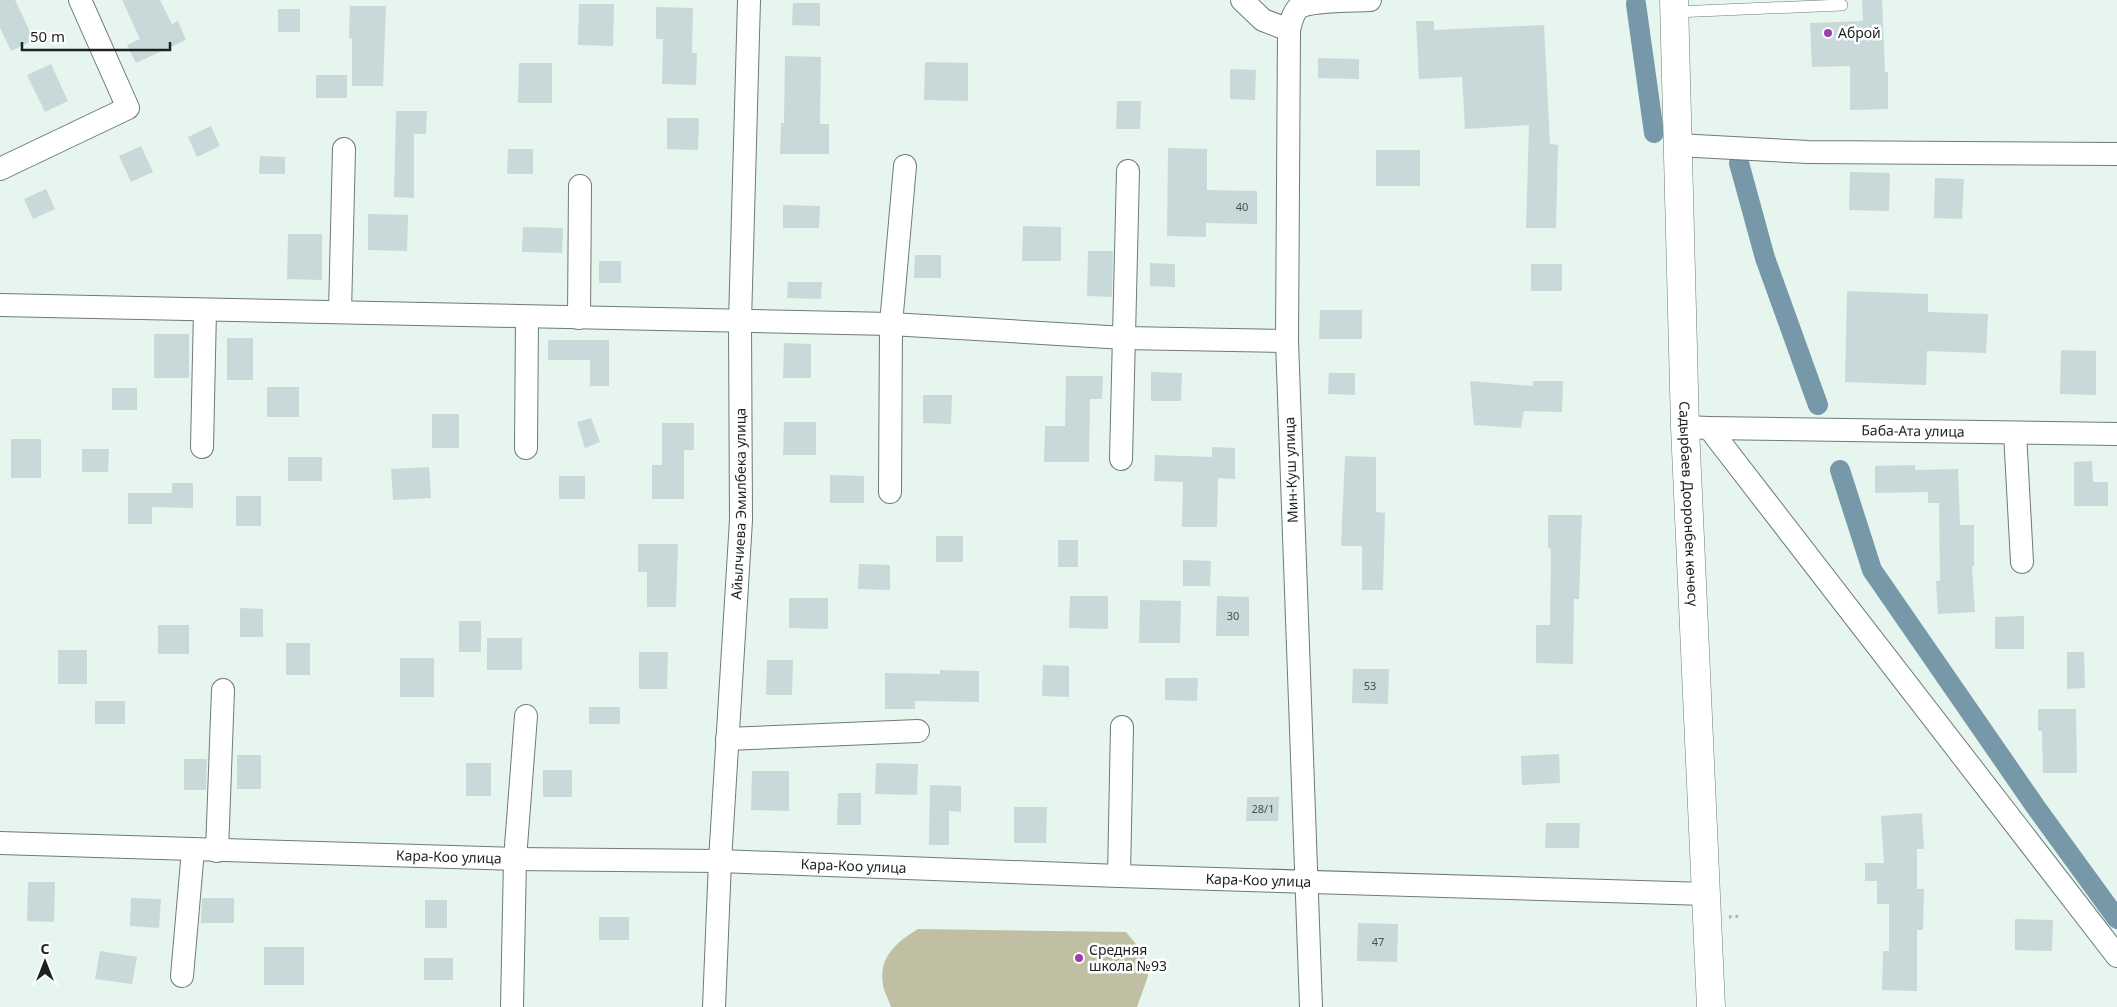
<svg xmlns="http://www.w3.org/2000/svg" width="2117" height="1007" font-family="'Noto Sans',sans-serif">
  <style>
    .green { fill: #c0bfa4 }
    .lines { fill: none; stroke-linecap: round; stroke-linejoin: round }
    .canal { stroke: #7798a8; stroke-width: 20 }
    .building { fill: #c8d9d9 }
    .service-casing { stroke: #6e7b76; stroke-width: 12 }
    .minor-casing { stroke: #6e7b76; stroke-width: 24 }
    .secondary-casing { stroke: #6e7b76; stroke-width: 29 }
    .path { stroke: #a7b3ae; stroke-width: 3; stroke-dasharray: 2.5 4; stroke-linecap: butt }
    .service { stroke: #fff; stroke-width: 11 }
    .minor { stroke: #fff; stroke-width: 22 }
    .secondary { stroke: #fff; stroke-width: 28 }
    .poi-dot { fill: #9d3fa9; stroke: #fff; stroke-width: 2 }
    .labels { text-anchor: middle; stroke-width: 5; stroke-linejoin: round; paint-order: stroke }
    .number-label { font-size: 11px; fill: #47504e }
    .poi-label { font-size: 14px; fill: #1c221f; stroke: #fff; text-anchor: start }
    .street-label { font-size: 14px; fill: #1c221f; stroke: #fff }
  </style>
  <rect width="100%" height="100%" fill="#e6f5ee"/>
  <path class="green" d="M 918,929 L 1126,932 L 1144,954 L 1148,976 L 1137,1007 L 891,1007 C 889,1000 884,992 883,985 C 878,957 897,942 918,929 Z"/>
  <g class="lines">
    <g class="canal">
      <polyline points="1636,4 1654,133"/>
      <polyline points="1739,163 1765,258 1818,405"/>
      <polyline points="1840,470 1872,570 2035,806 2117,919"/>
    </g>
  </g>
  <g class="building">
    <polygon points="0,0 15,0 34,40 11,51 0,28"/>
    <polygon points="122,0 160,0 172,24 178,21 186,40 136,63 127,45 140,39"/>
    <polygon points="1862,0 1882,0 1885,72 1888,72 1888,109 1850,110 1850,66 1812,67 1810,23 1863,21"/>
    <polygon points="793,3 820,3 820,26 792,25"/>
    <polygon points="579,4 614,4 613,46 578,45"/>
    <polygon points="350,6 386,6 383,86 352,86 352,39 349,38"/>
    <polygon points="656,7 693,8 692,53 697,53 696,85 662,84 663,39 656,39"/>
    <rect x="278" y="9" width="22" height="23"/>
    <polygon points="1416,21 1434,21 1434,30 1544,25 1550,144 1558,145 1556,228 1526,228 1529,125 1465,129 1462,77 1419,79"/>
    <polygon points="785,56 821,57 820,124 829,124 829,154 780,154 781,123 784,123"/>
    <polygon points="1318,58 1359,59 1359,79 1318,78"/>
    <polygon points="925,62 968,63 968,101 924,100"/>
    <polygon points="519,63 552,63 552,103 518,103"/>
    <polygon points="51,64 68,101 45,112 27,75"/>
    <polygon points="1230,69 1256,70 1255,100 1230,99"/>
    <rect x="316" y="75" width="31" height="23"/>
    <polygon points="1117,101 1141,101 1140,129 1116,129"/>
    <polygon points="396,111 427,111 426,134 414,134 414,198 394,197"/>
    <polygon points="667,118 699,118 698,150 667,149"/>
    <polygon points="211,126 220,146 197,157 188,137"/>
    <polygon points="141,146 153,172 131,182 119,156"/>
    <polygon points="1168,148 1207,149 1207,190 1257,191 1257,224 1206,223 1206,237 1167,236"/>
    <polygon points="508,149 533,149 533,174 507,174"/>
    <rect x="1376" y="150" width="44" height="36"/>
    <polygon points="260,156 285,157 285,174 259,174"/>
    <polygon points="1850,172 1890,173 1889,211 1849,210"/>
    <polygon points="1935,178 1964,179 1962,219 1934,218"/>
    <polygon points="46,189 55,209 33,219 24,199"/>
    <polygon points="783,205 820,206 819,228 783,228"/>
    <polygon points="368,214 408,215 407,251 368,250"/>
    <polygon points="1023,226 1061,227 1061,261 1022,261"/>
    <polygon points="523,227 563,228 562,253 522,252"/>
    <polygon points="288,234 322,234 322,280 287,279"/>
    <polygon points="1088,251 1113,251 1112,297 1087,296"/>
    <polygon points="915,255 941,255 941,278 914,278"/>
    <rect x="599" y="261" width="22" height="22"/>
    <polygon points="1150,263 1175,264 1175,287 1150,286"/>
    <rect x="1531" y="264" width="31" height="27"/>
    <polygon points="788,282 822,282 821,299 787,298"/>
    <polygon points="1847,291 1928,294 1928,312 1988,314 1986,353 1927,351 1926,385 1845,382"/>
    <polygon points="1320,310 1362,310 1362,339 1319,339"/>
    <rect x="154" y="334" width="35" height="44"/>
    <rect x="227" y="338" width="26" height="42"/>
    <polygon points="548,340 609,340 609,386 590,386 590,360 548,360"/>
    <polygon points="784,343 811,344 811,378 783,378"/>
    <polygon points="2061,350 2096,351 2096,395 2060,394"/>
    <polygon points="1151,372 1182,373 1181,401 1151,401"/>
    <polygon points="1329,373 1355,373 1355,395 1328,394"/>
    <polygon points="1066,376 1103,376 1102,399 1090,399 1089,462 1044,462 1045,426 1065,426"/>
    <polygon points="1470,381 1533,386 1533,381 1563,381 1562,412 1524,411 1521,428 1474,425"/>
    <rect x="267" y="387" width="32" height="30"/>
    <rect x="112" y="388" width="25" height="22"/>
    <polygon points="923,395 952,395 951,424 923,423"/>
    <rect x="432" y="414" width="27" height="34"/>
    <polygon points="591,418 600,442 585,448 577,422"/>
    <polygon points="784,422 816,422 816,455 783,455"/>
    <polygon points="662,423 694,423 694,450 684,450 684,499 652,499 652,465 662,465"/>
    <rect x="11" y="439" width="30" height="39"/>
    <polygon points="1212,447 1235,448 1235,479 1218,478 1217,527 1182,527 1183,482 1154,481 1155,455 1212,457"/>
    <polygon points="82,449 109,449 108,472 82,472"/>
    <polygon points="1345,456 1376,457 1376,512 1385,513 1383,590 1362,590 1362,546 1341,546"/>
    <rect x="288" y="457" width="34" height="24"/>
    <polygon points="2092,461 2093,482 2108,482 2108,506 2074,506 2074,462"/>
    <polygon points="1915,465 1915,470 1958,469 1960,525 1974,525 1974,566 1972,566 1975,612 1938,614 1936,581 1940,581 1939,503 1928,503 1928,492 1875,493 1875,466"/>
    <polygon points="429,467 431,498 393,500 391,469"/>
    <polygon points="830,475 864,476 864,503 830,503"/>
    <rect x="559" y="476" width="26" height="23"/>
    <polygon points="172,483 193,483 193,508 152,507 152,524 128,524 128,493 172,493"/>
    <rect x="236" y="496" width="25" height="30"/>
    <polygon points="1548,515 1582,515 1579,599 1574,599 1573,664 1536,663 1536,625 1550,625 1551,549 1548,548"/>
    <rect x="936" y="536" width="27" height="26"/>
    <rect x="1058" y="540" width="20" height="27"/>
    <polygon points="638,544 678,544 676,607 647,607 647,572 638,572"/>
    <polygon points="1183,560 1211,561 1210,586 1183,586"/>
    <polygon points="859,564 890,565 890,590 858,589"/>
    <polygon points="1070,596 1108,596 1108,629 1069,628"/>
    <polygon points="1217,596 1249,597 1249,636 1216,636"/>
    <polygon points="789,598 828,598 828,629 789,628"/>
    <polygon points="1140,600 1181,601 1180,643 1139,643"/>
    <polygon points="240,608 263,609 263,637 240,637"/>
    <polygon points="2024,616 2024,649 1995,649 1995,617"/>
    <rect x="459" y="621" width="22" height="31"/>
    <rect x="158" y="625" width="31" height="29"/>
    <rect x="487" y="638" width="35" height="32"/>
    <rect x="286" y="643" width="24" height="32"/>
    <rect x="58" y="650" width="29" height="34"/>
    <polygon points="639,652 668,652 667,689 639,689"/>
    <polygon points="2067,652 2084,652 2085,688 2067,689"/>
    <rect x="400" y="658" width="34" height="39"/>
    <polygon points="767,660 793,660 792,695 766,695"/>
    <polygon points="1043,665 1069,666 1069,697 1042,696"/>
    <polygon points="1353,669 1389,669 1388,704 1352,703"/>
    <polygon points="940,670 979,671 979,702 915,701 915,709 885,709 885,673 940,674"/>
    <polygon points="1165,678 1198,678 1197,701 1165,700"/>
    <rect x="95" y="701" width="30" height="23"/>
    <rect x="589" y="707" width="31" height="17"/>
    <polygon points="2038,709 2076,709 2077,773 2043,773 2042,731 2038,731"/>
    <polygon points="1559,754 1560,783 1522,785 1521,756"/>
    <rect x="237" y="755" width="24" height="34"/>
    <polygon points="184,759 207,759 206,790 184,790"/>
    <rect x="466" y="763" width="25" height="33"/>
    <polygon points="876,763 918,764 917,795 875,794"/>
    <rect x="543" y="770" width="29" height="27"/>
    <polygon points="752,771 789,771 789,811 751,810"/>
    <polygon points="930,785 961,786 961,812 949,811 949,845 929,845"/>
    <polygon points="838,793 861,793 861,825 837,825"/>
    <polygon points="1247,797 1279,797 1278,821 1246,821"/>
    <polygon points="1014,807 1047,807 1046,843 1014,843"/>
    <polygon points="1922,813 1924,849 1917,849 1917,889 1924,889 1923,930 1917,930 1917,991 1882,990 1883,951 1889,951 1889,904 1877,904 1877,881 1865,881 1865,863 1884,863 1881,816"/>
    <polygon points="1546,823 1580,823 1579,848 1545,848"/>
    <polygon points="28,882 55,882 54,922 27,921"/>
    <polygon points="131,898 161,899 159,928 130,926"/>
    <polygon points="202,898 234,898 234,923 201,923"/>
    <rect x="425" y="900" width="22" height="28"/>
    <rect x="599" y="917" width="30" height="23"/>
    <polygon points="2015,919 2053,920 2052,951 2015,950"/>
    <polygon points="1358,923 1398,924 1397,962 1357,961"/>
    <rect x="264" y="947" width="40" height="38"/>
    <polygon points="100,951 137,957 132,984 95,979"/>
    <rect x="424" y="958" width="29" height="22"/>
  </g>
  <g class="lines">
    <defs>
      <polyline id="service" points="1675,12 1842,5"/>
      <g id="minor">
        <polyline points="1242,0 1263,20 1289,30"/>
        <polyline points="1677,145 1808,152 2117,154"/>
        <polyline points="0,169 128,108 80,0"/>
        <polyline points="0,305 891,324 1125,338 1287,341"/>
        <polyline points="340,312 344,149"/>
        <polyline points="579,318 580,186"/>
        <polyline points="1685,427 1709,428 2117,956"/>
        <path id="s1" d="M 1709,428 L 2117,434"/>
        <polyline points="2015,433 2022,562"/>
        <polyline points="202,447 205,310"/>
        <polyline points="526,448 527,318"/>
        <polyline points="1121,459 1128,171"/>
        <polyline points="890,492 891,324 905,166"/>
        <polyline points="727,739 918,731"/>
        <path id="s2" d="M 0,843 L 515,859 L 720,861 L 1119,876 L 1706,894"/>
        <polyline points="217,851 223,690"/>
        <polyline points="1119,876 1122,727"/>
        <polyline points="182,976 193,850"/>
        <polyline points="512,1007 515,859 526,716"/>
        <path id="s3" d="M 714,1007 L 720,861 L 741,520 L 740,322 L 749,0"/>
        <path d="M 1311,1007 L 1287,341 L 1289,30 C 1291,22 1292,15 1298,8 C 1309,0 1354,1 1370,0"/>
      </g>
      <g id="secondary">
        <path id="s4" d="M 1674,0 L 1685,427 L 1711,1007"/>
      </g>
    </defs>
    <use href="#service" class="service-casing"/>
    <use href="#minor" class="minor-casing"/>
    <use href="#secondary" class="secondary-casing"/>
    <polyline class="path" points="1729,917 1741,916"/>
    <use href="#service" class="service"/>
    <use href="#minor" class="minor"/>
    <use href="#secondary" class="secondary"/>
  </g>
  <g class="poi-dot">
    <circle cx="1828" cy="33" r="5"/>
    <circle cx="1079" cy="958" r="5"/>
  </g>
  <g class="labels">
    <g class="number-label">
      <text x="1242" y="211">40</text>
      <text x="1233" y="620">30</text>
      <text x="1370" y="690">53</text>
      <text x="1263" y="813">28/1</text>
      <text x="1378" y="946">47</text>
    </g>
    <g class="poi-label">
      <text x="1838" y="38">Аброй</text>
      <text x="1089" y="955">Средняя<tspan x="1089" dy="16">школа №93</tspan></text>
    </g>
    <g class="street-label">
      <text dy="5" stroke="none"><textPath href="#s1" startOffset="204">Баба-Ата улица</textPath></text>
      <text transform="translate(1291 470) rotate(-92)" y="5">Мин-Куш улица</text>
      <text dy="5" stroke="none"><textPath href="#s3" startOffset="504">Айылчиева Эмилбека улица</textPath></text>
      <text dy="5" stroke="none"><textPath href="#s4" startOffset="504">Садырбаев Дооронбек көчөсү</textPath></text>
      <text dy="5" stroke="none"><textPath href="#s2" startOffset="449">Кара-Коо улица</textPath></text>
      <text dy="5" stroke="none"><textPath href="#s2" startOffset="854">Кара-Коо улица</textPath></text>
      <text dy="5" stroke="none"><textPath href="#s2" startOffset="1259">Кара-Коо улица</textPath></text>
    </g>
  </g>
  <g transform="translate(45 962)" stroke="#ffffff" stroke-width="4" paint-order="stroke">
  <path d="M0-4L9 19L0 12L-9 19Z" fill="#1c221f"/>
  <text y="-8" font-size="14" font-weight="bold" text-anchor="middle" fill="#1c221f">С</text>
  </g>
  <path d="M22 42v8h148v-8" fill="none" stroke="#1c221f" stroke-width="2.5"/>
  <text x="30" y="42" font-size="15" fill="#1c221f" stroke="#ffffff" stroke-width="4" paint-order="stroke">50 m</text>
</svg>
